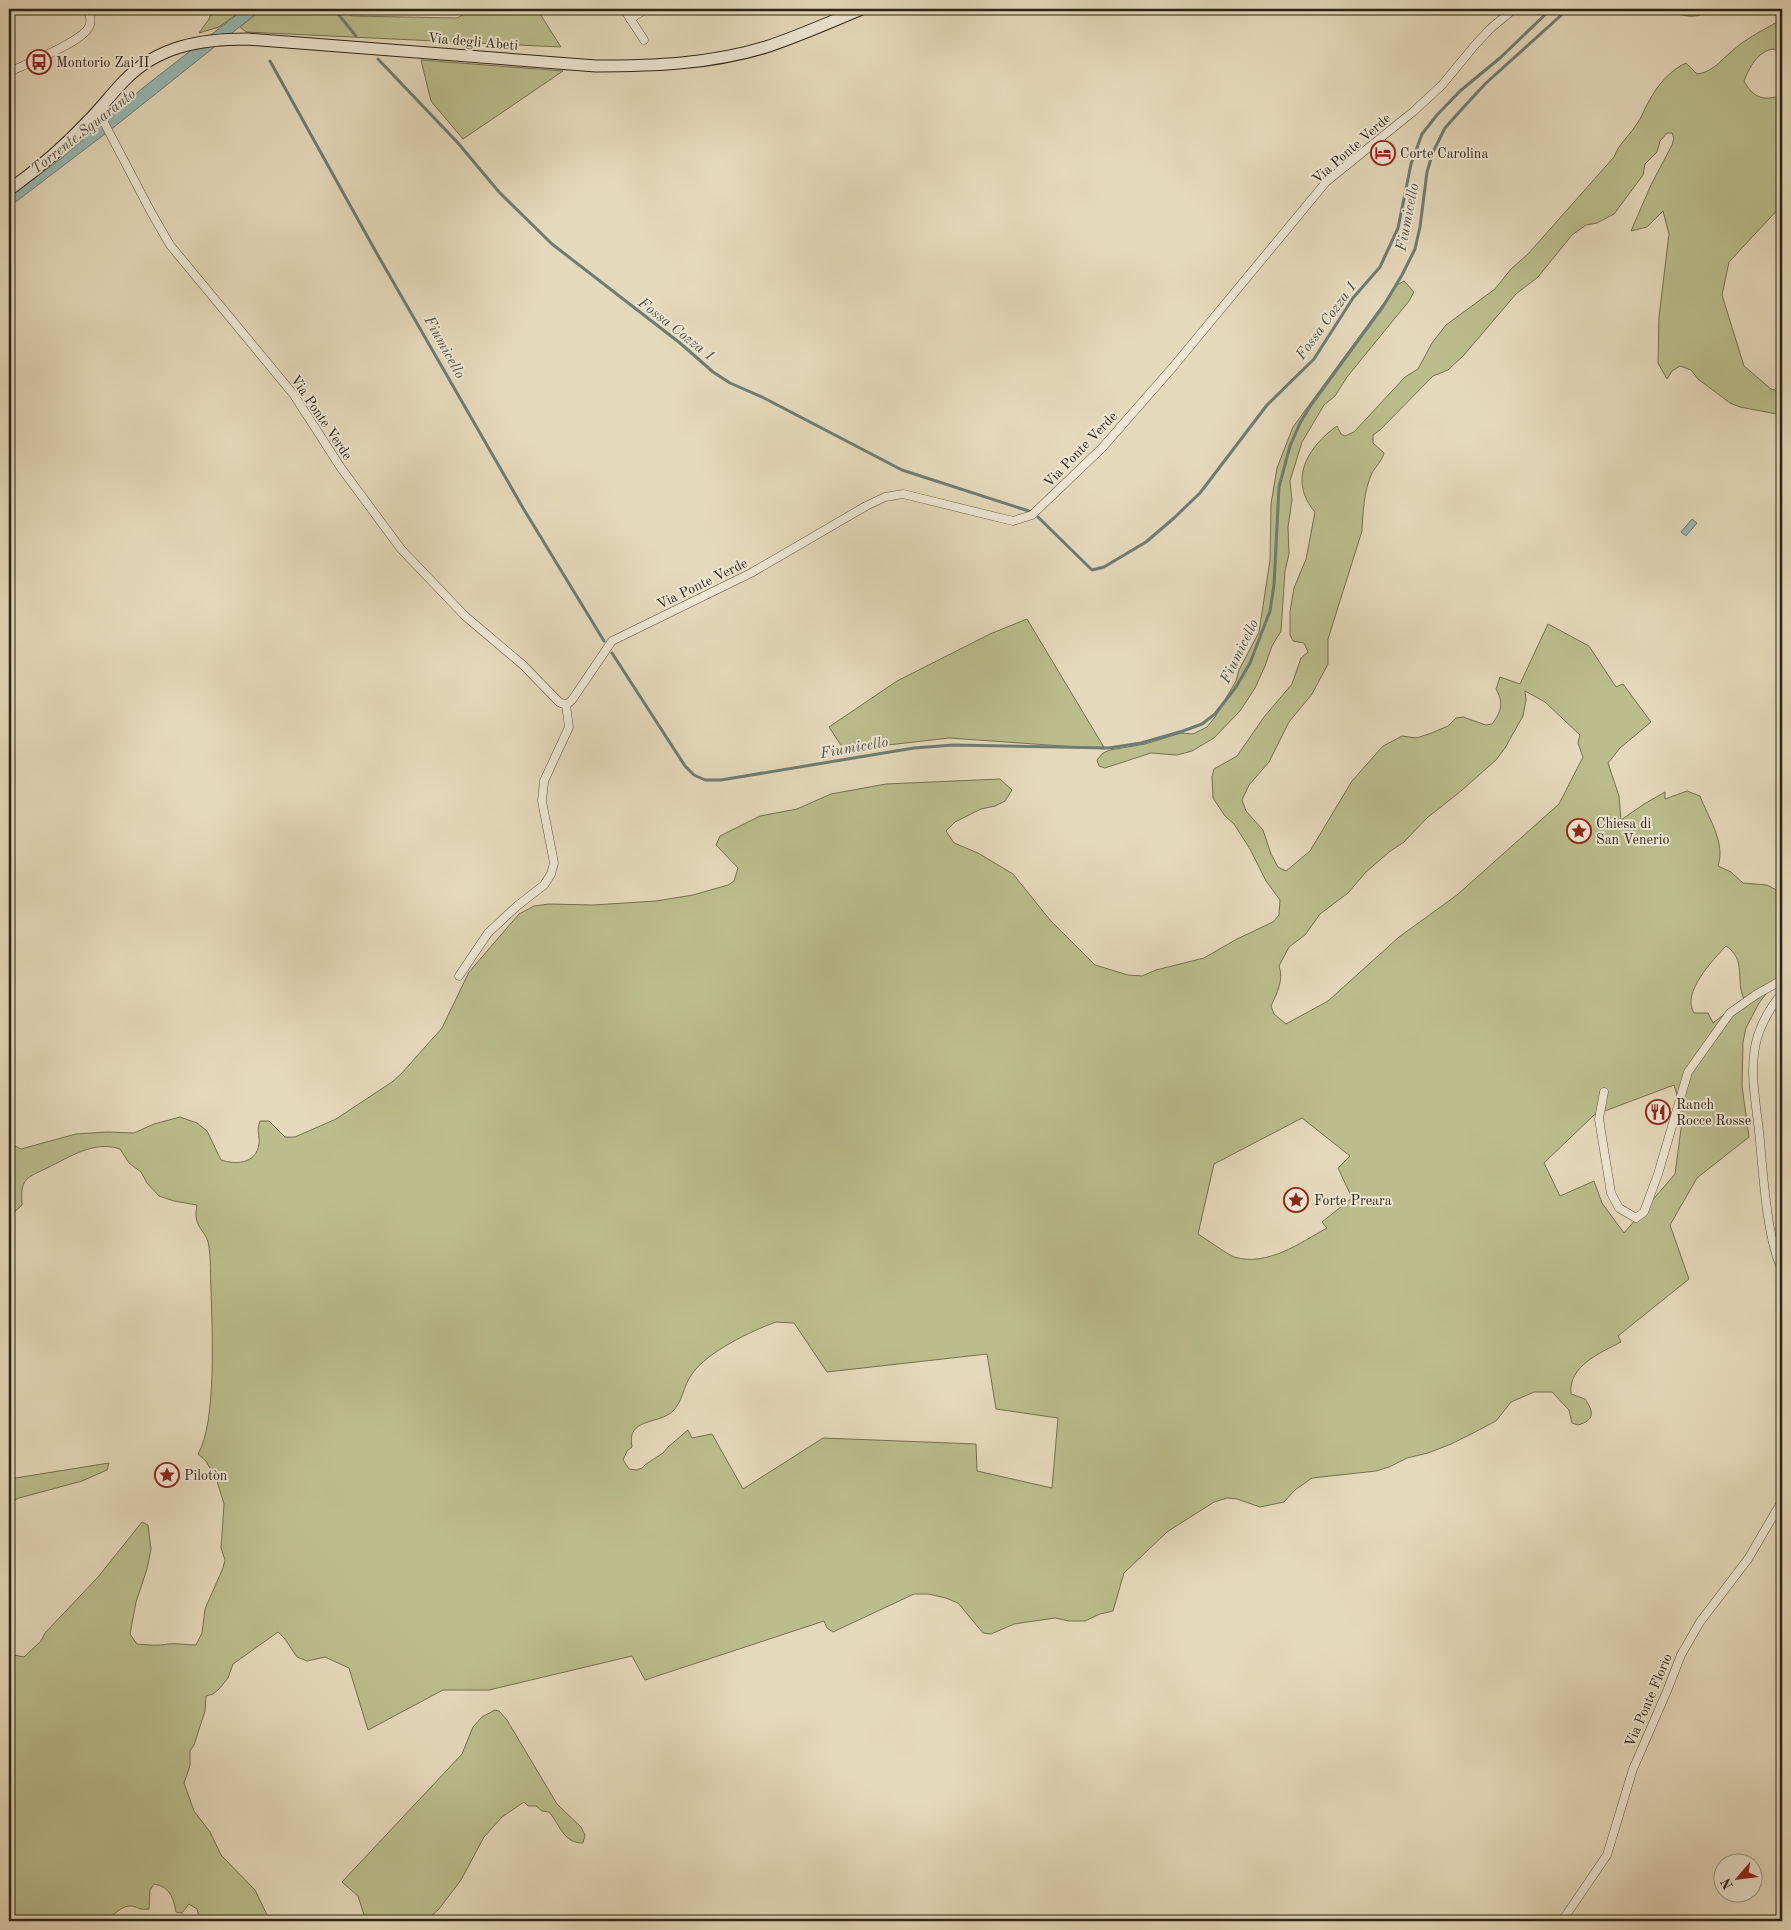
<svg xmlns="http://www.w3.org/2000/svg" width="1791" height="1930" font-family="'Old Standard TT',serif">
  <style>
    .green { fill: #bbbd8c; stroke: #747052; fill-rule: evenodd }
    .water { fill: #96b9b6; stroke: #6c7d76 }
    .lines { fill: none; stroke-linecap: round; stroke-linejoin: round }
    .stream { stroke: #6c7d76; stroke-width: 3 }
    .street-casing { stroke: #5a5040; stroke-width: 9 }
    .secondary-casing { stroke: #2c2317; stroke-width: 13 }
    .street { stroke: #eee6d3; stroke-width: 8 }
    .secondary { stroke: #eee6d3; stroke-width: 11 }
    .labels { text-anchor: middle; stroke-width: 4; stroke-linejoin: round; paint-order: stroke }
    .street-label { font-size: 14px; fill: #2c2317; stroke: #eee6d3 }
    .poi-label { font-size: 14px; fill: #2c2317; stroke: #eee6d3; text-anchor: start }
    .water-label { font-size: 15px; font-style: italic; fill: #4c5047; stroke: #eee6d3 }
  </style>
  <rect width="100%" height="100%" fill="#e5d9bb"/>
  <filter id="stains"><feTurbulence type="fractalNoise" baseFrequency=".004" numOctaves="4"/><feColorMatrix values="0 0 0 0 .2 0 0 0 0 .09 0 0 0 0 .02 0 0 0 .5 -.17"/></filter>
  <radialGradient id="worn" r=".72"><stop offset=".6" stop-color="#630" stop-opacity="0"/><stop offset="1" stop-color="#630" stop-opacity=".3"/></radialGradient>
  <g class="green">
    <polygon points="213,9 244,9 219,27 199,33 209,19"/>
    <polygon points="262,9 346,9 351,16 457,18 475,9 537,9 561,47 246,32 240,27"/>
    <path d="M 1667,9 L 1712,9 C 1697,20 1683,17 1667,9 Z"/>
    <path d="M 1782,19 L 1782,53 L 1773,49 C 1758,51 1749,68 1744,81 C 1751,94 1760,101 1775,97 L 1782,104 L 1782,125 L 1776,127 L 1782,131 L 1782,205 L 1729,262 L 1722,295 L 1744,366 L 1771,389 L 1782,392 L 1782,415 L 1740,407 L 1730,403 L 1698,379 L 1691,370 L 1680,366 L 1672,371 L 1667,379 L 1658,363 L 1659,317 L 1669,234 L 1663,211 L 1647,227 L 1631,231 L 1651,185 L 1672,145 L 1674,138 L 1672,133 L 1667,133 L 1660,141 L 1657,152 L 1645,164 L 1643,175 L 1614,214 L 1597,223 L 1586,225 L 1572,235 L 1538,277 L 1516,294 L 1464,355 L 1448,370 L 1433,376 L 1380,430 L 1373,435 L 1373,443 L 1384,453 C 1382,461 1376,466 1372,473 C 1364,490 1363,512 1362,531 L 1328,639 L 1328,664 L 1312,694 L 1289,722 L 1269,762 L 1249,785 L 1242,800 L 1246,811 L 1263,830 L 1271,854 L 1278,867 L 1286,871 L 1310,851 L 1352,781 L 1383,746 L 1402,736 L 1416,738 L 1429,734 L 1448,726 L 1456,718 L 1463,717 L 1486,725 L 1492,724 C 1501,712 1504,703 1496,689 L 1500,677 L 1520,684 L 1548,624 L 1589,646 L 1616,687 L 1623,684 L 1651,722 L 1620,748 L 1608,763 L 1619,796 L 1621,820 L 1644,804 L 1665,792 L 1665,799 L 1687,791 L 1700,796 C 1708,817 1726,843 1718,866 L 1731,872 L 1743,883 L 1767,885 L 1782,893 L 1782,973 L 1759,1003 L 1746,1028 L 1743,1042 L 1742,1086 L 1749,1137 L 1697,1178 L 1670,1225 L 1689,1279 L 1618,1336 L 1621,1342 C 1600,1353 1568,1366 1571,1394 L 1585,1399 C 1594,1412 1595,1420 1578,1425 L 1572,1423 L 1569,1410 L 1552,1392 L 1534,1392 L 1511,1402 L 1496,1421 L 1475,1432 L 1451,1444 L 1428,1453 L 1407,1458 L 1389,1467 L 1376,1471 L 1312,1478 L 1295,1490 L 1284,1502 L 1260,1507 L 1237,1499 L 1227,1498 L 1214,1502 L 1167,1532 L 1124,1573 L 1113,1611 L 1100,1614 L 1085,1621 L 1069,1621 L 1055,1618 L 1014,1624 L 991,1634 L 983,1633 L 958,1603 L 946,1598 L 928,1594 L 914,1594 L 833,1632 L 827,1628 L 824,1621 L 645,1680 L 632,1656 L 489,1690 L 443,1690 L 368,1730 L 349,1668 L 325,1657 L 307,1661 L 297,1657 L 285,1639 L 278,1632 L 233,1664 L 228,1678 L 219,1689 L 213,1694 L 206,1696 L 205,1711 L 194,1745 L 190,1751 L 190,1766 L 184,1783 L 194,1811 L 210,1832 L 221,1855 L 255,1890 L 270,1921 L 200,1921 L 197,1909 L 189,1904 L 182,1913 L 176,1912 C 173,1897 170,1887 154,1884 L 150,1890 L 149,1909 C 139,1910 140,1908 132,1906 C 121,1905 114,1915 107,1921 L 9,1921 L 9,1654 L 24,1657 L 41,1641 L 45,1633 L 98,1577 L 142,1522 L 148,1525 L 151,1549 L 147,1569 L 136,1602 L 130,1634 L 137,1644 C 148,1645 158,1646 168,1644 C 174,1643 189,1645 196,1645 L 202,1633 L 205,1609 L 223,1568 L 225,1560 L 221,1548 L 224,1504 L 217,1481 L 206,1461 L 198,1454 C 217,1422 212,1328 211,1288 C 210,1275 211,1260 209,1247 C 207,1229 192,1229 197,1205 L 174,1201 L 159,1196 L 147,1183 L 141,1172 L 129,1163 L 120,1149 C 94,1140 70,1157 47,1168 C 41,1171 31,1175 27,1179 C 20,1186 22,1196 22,1205 L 9,1217 L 9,1143 L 21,1149 L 76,1134 L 107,1132 L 134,1133 L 154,1124 L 180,1117 L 197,1123 L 207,1131 L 221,1160 C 236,1165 256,1164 259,1144 C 260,1135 256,1131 260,1121 L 269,1121 L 285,1137 L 295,1137 L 336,1119 L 392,1082 L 401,1074 L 442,1028 L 469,972 L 519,914 L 534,906 L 549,904 L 593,905 L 656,901 L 693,895 L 728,885 L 734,881 L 738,868 L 716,845 L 720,836 L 760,816 L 797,809 L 831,794 L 886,784 L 1000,779 L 1012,790 L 1005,801 L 995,806 L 981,809 L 955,822 L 946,831 L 954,843 L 978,853 L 1013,874 L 1050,920 L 1095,965 L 1128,975 L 1142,976 L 1156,970 L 1204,958 L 1237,939 L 1273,922 L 1279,915 L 1280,900 L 1266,881 L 1250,849 L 1234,824 L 1225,816 L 1213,798 L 1212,777 L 1214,769 L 1237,756 L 1264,717 L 1292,684 L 1301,658 L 1308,652 L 1304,643 L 1293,641 L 1290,635 L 1290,611 L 1294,588 L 1306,559 L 1315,512 C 1288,481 1307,447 1337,426 L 1341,434 L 1345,436 L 1354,432 L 1405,377 L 1418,369 L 1432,343 L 1446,325 L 1495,289 L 1511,269 L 1528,254 L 1614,157 C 1618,145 1629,136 1636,125 C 1642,118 1644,109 1649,101 C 1657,86 1670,70 1686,63 L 1697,74 C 1713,72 1720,61 1732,51 C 1746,38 1766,29 1782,19 ZM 1525,691 L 1545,702 L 1580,735 L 1578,743 L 1583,757 L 1559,804 L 1457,895 L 1399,937 L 1328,1001 L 1286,1024 L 1274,1014 L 1271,1006 C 1277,993 1284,980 1279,966 L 1289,947 L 1305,935 L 1320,914 L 1348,893 L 1366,872 L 1389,852 L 1404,842 L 1427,818 L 1461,791 L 1496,760 L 1505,748 L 1523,716 L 1526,700 ZM 1726,946 C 1747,960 1735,980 1744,999 L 1713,1023 L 1708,1013 L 1694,1013 C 1681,993 1713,960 1726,946 ZM 1674,1085 L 1683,1114 L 1675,1174 L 1624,1233 L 1602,1203 L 1594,1181 L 1560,1196 L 1544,1163 L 1594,1115 ZM 1302,1118 L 1350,1156 L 1338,1168 L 1352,1198 L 1322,1222 L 1327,1228 C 1300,1243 1267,1267 1234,1257 C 1227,1254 1206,1239 1198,1234 L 1214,1164 ZM 776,1322 L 794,1323 L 827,1372 L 987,1354 L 996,1409 L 1058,1418 L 1052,1488 L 977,1471 L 976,1444 L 823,1438 L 743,1489 L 712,1434 L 692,1438 L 688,1430 L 668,1447 L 663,1453 L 646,1464 L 642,1468 L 637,1470 L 629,1469 L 623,1460 L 627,1451 L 632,1447 C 626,1417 659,1425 673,1411 C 683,1401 683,1386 692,1374 C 707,1352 751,1331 776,1322 Z"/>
    <polygon points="421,60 563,71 463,139 431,101"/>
    <polygon points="1404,281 1414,292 1409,301 1347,377 1335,396 1324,405 1302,442 1290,481 1292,500 1288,527 1289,554 1285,571 1281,631 1272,646 1265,666 1255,688 1240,711 1214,738 1192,751 1177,755 1151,753 1111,766 1105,768 1099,766 1097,760 1103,753 1110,750 1145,744 1181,733 1193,734 1207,727 1215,717 1236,681 1239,670 1259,632 1270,560 1271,504 1277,468 1293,427 1397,285"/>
    <polygon points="1027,619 1105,749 949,738 844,750 829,727 897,681 990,634"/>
    <polygon points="109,1463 107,1470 82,1481 19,1498 9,1503 9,1479"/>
    <path d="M 495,1710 L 499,1711 L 507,1720 L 557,1804 L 581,1827 L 585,1835 L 583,1843 C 563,1843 561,1826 549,1812 L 542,1811 L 536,1806 L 528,1806 L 524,1802 L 502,1817 L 484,1837 L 461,1880 L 439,1909 L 426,1921 L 366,1921 L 358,1896 L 342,1882 L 462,1754 L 473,1727 L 482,1717 Z"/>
  </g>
  <g class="water">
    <polygon points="244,9 262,9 114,127 9,207 9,197 63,157 144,87"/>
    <polygon points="1692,519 1697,523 1686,536 1681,532"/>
  </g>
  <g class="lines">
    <g class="stream">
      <polyline points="231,9 236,13 241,9"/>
      <polyline points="334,9 356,36"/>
      <polyline points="378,59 458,143 499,192 552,244 680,343 713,372 730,383 764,398 902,470 1032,512"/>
      <polyline points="270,61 376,252 523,508 604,641"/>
      <polyline points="1038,517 1092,570 1104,567 1146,542 1174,518 1200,493 1267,405 1314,359 1353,298 1380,267 1398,228 1411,164 1422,134 1437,115 1460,91 1500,58 1551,9"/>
      <polyline points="612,653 685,766 694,775 705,780 721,780 914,748 953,745 1109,748 1141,743 1183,731 1202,724 1215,714 1236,687 1250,663 1270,611 1274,585 1279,487 1290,446 1300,423 1311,405 1384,305 1402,275 1415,249 1420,227 1427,172 1433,152 1445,128 1461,110 1486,83 1568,9"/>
    </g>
    <defs>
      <g id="street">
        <polyline points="624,9 644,40"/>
        <polyline points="630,19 646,9"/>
        <path d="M 9,72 C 26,64 82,42 89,27 C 92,21 90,15 88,9"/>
        <polyline points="98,111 151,212 170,245 294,395 341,468 401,549 465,616 523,665 559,702 566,705"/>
        <polyline points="566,705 572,700 612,641 751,573 866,506 885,497 903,494 1013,521 1032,515 1102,448 1173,367 1326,182 1414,111 1442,85 1475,45 1491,28 1514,9"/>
        <polyline points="459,976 488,933 517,906 544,885 551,874 554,863 542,801 544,781 569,727 566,705"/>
        <path d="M 1782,993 C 1769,1009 1759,1026 1755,1047 C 1750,1074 1756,1104 1759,1131 C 1763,1170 1766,1236 1782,1270"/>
        <polyline points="1604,1092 1599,1119 1611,1193 1619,1208 1636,1218 1644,1212 1658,1174 1688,1072 1730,1013 1757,994 1782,980"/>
        <polyline points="1562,1921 1607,1855 1633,1769 1667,1691 1681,1655 1700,1622 1748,1559 1782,1501"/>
      </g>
      <path id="secondary" d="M 9,190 C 38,169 65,146 89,120 C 102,107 112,93 125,80 C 158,46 201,39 247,39 L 596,66 C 653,66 711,64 766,47 C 799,36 830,22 862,9"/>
    </defs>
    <use href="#street" class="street-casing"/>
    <use href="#secondary" class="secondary-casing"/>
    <use href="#street" class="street"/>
    <use href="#secondary" class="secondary"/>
  </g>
  <defs>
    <symbol id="bus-ring" viewBox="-11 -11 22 22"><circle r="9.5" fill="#eee6d3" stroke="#8f2418" stroke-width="1.5"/><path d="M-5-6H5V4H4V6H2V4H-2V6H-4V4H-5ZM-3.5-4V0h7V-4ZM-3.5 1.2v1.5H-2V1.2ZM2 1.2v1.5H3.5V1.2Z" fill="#8f2418"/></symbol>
    <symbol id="hotel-ring" viewBox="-11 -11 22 22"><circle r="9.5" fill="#eee6d3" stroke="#8f2418" stroke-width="1.5"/><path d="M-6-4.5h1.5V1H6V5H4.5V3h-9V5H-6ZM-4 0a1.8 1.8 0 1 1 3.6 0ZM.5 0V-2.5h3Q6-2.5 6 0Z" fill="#8f2418"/></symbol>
    <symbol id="sight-ring" viewBox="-11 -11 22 22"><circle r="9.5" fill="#eee6d3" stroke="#8f2418" stroke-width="1.5"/><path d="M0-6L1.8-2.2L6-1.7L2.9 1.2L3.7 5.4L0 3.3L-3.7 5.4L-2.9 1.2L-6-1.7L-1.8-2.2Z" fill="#8f2418"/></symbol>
    <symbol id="restaurant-ring" viewBox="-11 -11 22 22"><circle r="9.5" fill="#eee6d3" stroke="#8f2418" stroke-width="1.5"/><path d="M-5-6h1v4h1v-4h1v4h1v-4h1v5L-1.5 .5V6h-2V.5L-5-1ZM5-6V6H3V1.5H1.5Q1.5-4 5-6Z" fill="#8f2418"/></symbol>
  </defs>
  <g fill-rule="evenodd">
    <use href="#bus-ring" x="25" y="48" width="28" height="28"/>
    <use href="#hotel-ring" x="1369" y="139" width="28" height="28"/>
    <use href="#sight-ring" x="1565" y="817" width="28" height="28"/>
    <use href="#restaurant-ring" x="1644" y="1098" width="28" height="28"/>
    <use href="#sight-ring" x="1282" y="1186" width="28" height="28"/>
    <use href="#sight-ring" x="153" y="1461" width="28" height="28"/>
  </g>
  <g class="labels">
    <g class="street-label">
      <text transform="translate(473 41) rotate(5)" y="5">Via degli Abeti</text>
      <text transform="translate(1351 148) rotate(-41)" y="5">Via Ponte Verde</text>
      <text transform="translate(322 417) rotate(56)" y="5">Via Ponte Verde</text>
      <text transform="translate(1080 449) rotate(-46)" y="5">Via Ponte Verde</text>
      <text transform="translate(702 583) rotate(-26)" y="5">Via Ponte Verde</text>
      <text transform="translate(1648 1700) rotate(-67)" y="5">Via Ponte Florio</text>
    </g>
    <g class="poi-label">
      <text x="56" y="67">Montorio Zai II</text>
      <text x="1400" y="158">Corte Carolina</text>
      <text x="1596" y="828">Chiesa di<tspan x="1596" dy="16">San Venerio</tspan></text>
      <text x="1676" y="1109">Ranch<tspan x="1676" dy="16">Rocce Rosse</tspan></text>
      <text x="1314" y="1205">Forte Preara</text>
      <text x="184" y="1480">Pilotòn</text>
    </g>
    <g class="water-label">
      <text transform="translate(83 131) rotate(-38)" y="5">Torrente Squaranto</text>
      <text transform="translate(1407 217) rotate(-79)" y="5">Fiumicello</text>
      <text transform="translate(1326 320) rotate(-54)" y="5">Fossa Cozza 1</text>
      <text transform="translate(677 329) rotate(38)" y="5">Fossa Cozza 1</text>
      <text transform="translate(445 347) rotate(61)" y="5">Fiumicello</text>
      <text transform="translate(1239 651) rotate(-64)" y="5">Fiumicello</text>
      <text transform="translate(854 747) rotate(-10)" y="5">Fiumicello</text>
    </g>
  </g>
  <rect width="1791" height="1930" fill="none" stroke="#e5d9bb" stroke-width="30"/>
  <rect x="10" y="10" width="1771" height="1910" fill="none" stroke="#2c2317" stroke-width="2.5"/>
  <rect x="15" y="15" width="1761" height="1900" fill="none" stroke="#2c2317"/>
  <g transform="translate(1738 1878) rotate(242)"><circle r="24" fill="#eee6d3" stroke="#a09888"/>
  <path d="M0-4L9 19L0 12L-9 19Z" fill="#8f2418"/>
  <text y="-8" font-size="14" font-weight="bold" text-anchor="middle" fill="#2c2317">N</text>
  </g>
  <rect width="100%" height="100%" filter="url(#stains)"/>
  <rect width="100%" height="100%" fill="url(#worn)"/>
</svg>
